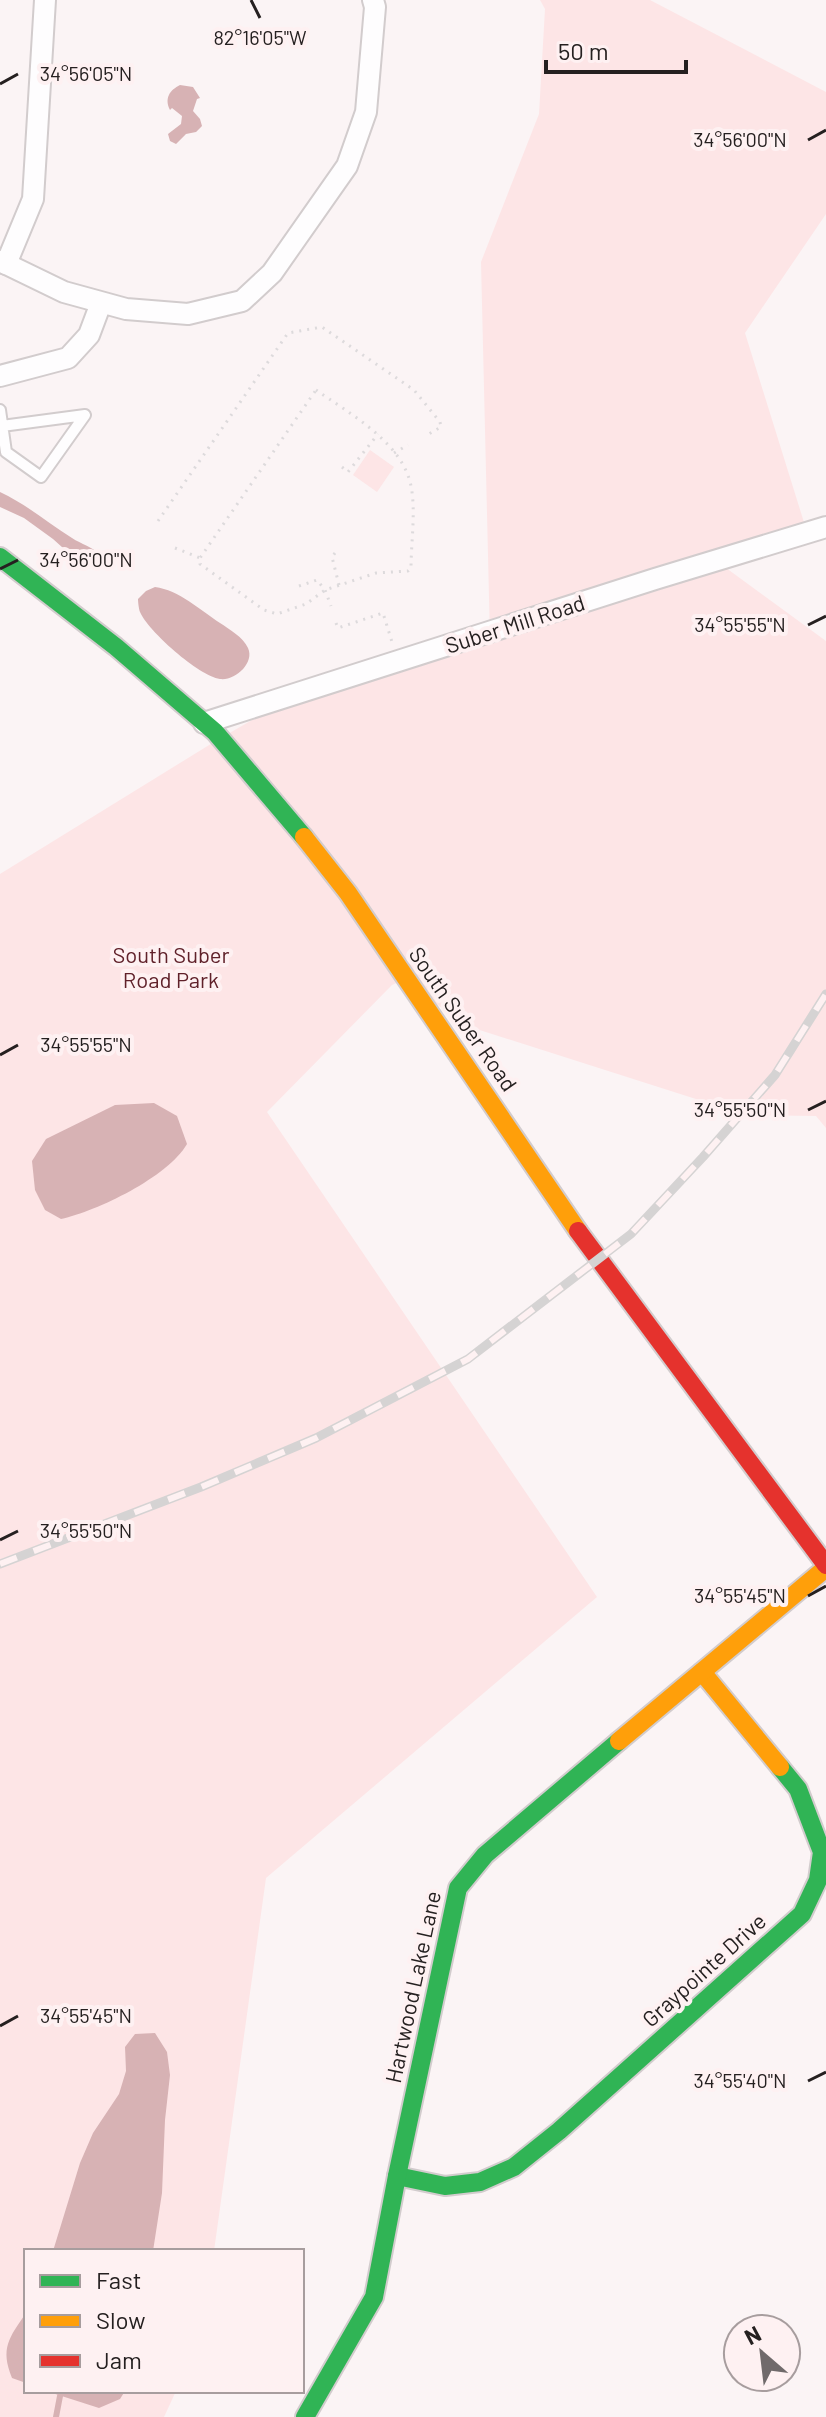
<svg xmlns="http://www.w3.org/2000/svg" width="826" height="2417" font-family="Barlow,sans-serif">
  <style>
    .green { fill: #fde5e6 }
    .water { fill: #d7b2b4 }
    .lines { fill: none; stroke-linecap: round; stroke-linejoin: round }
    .stream { stroke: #d7b2b4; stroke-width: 6 }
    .lane-casing { stroke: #d2cccd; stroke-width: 14 }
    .street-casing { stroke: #d2cccd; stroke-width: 24 }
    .fast-casing { stroke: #d2cccd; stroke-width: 22 }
    .slow-casing { stroke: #d2cccd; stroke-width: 22 }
    .jam-casing { stroke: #d2cccd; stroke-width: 22 }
    .path { stroke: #dddadc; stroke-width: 3; stroke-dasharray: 2 6; stroke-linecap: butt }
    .lane { stroke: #fefdfe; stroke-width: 10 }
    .street { stroke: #fefdfe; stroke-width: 20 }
    .fast { stroke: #30b455; stroke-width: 18 }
    .slow { stroke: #ff9f0a; stroke-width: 18 }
    .jam { stroke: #e5322d; stroke-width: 18 }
    .rail-casing { stroke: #d5d3d3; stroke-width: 9 }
    .rail { stroke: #fef1f2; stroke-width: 6; stroke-dasharray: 18; stroke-linecap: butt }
    .ticks { fill: none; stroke: #252020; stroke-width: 3 }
    .labels { text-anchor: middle; stroke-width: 8; stroke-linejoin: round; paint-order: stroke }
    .street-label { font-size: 22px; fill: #252020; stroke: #fef1f2 }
    .park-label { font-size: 22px; fill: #60212a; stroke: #fef1f2 }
    .ticks-label { font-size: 20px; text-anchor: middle; fill: #252020; stroke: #fef1f2; stroke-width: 8; stroke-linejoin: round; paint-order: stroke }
  </style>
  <rect width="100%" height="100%" fill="#fbf4f5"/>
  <g class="green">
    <polygon points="540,0 650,0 826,92 826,214 745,333 807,532 722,565 826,641 826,1128 816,1116 746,1115 467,1026 403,980 392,985 267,1112 597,1597 266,1878 214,2251 26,2251 26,2391 176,2391 164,2417 0,2417 0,874 214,742 271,709 490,639 481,262 539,114 545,9"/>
    <polygon points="370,450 394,467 377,492 353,475"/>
  </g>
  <g class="water">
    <path d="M 180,85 L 193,87 L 200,98 L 197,99 L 193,111 L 200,119 L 202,126 L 196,132 L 186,134 L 176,144 L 170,141 L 168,134 L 181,124 L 182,116 L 172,108 L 170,110 C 164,98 170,90 180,85 Z"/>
    <path d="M 0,492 C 26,504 48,523 72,538 C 81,544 93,547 100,555 L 95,567 L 82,565 L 53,539 L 24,518 L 0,507 Z"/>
    <path d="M 155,587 C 179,590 200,610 220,623 C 229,629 243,637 248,648 C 255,663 235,681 220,679 C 199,676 148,631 140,612 C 139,610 138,602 138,599 L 146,591 Z"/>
    <path d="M 154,1103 L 177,1116 L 187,1144 C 168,1177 97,1211 61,1219 L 45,1210 L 35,1190 L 32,1161 L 46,1139 L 115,1105 Z"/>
    <polygon points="155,2033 167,2052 170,2075 165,2120 162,2193 153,2251 53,2251 80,2163 93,2133 119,2094 126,2071 125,2047 135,2034"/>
    <path d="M 26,2313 L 26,2383 L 12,2378 C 0,2348 9,2338 26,2313 Z"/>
    <polygon points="46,2391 125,2391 120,2399 99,2408"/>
  </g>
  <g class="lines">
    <polyline class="stream" points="56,2417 60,2396"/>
    <defs>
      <polyline id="lane" points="0,410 6,452 41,477 85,415 2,426"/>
      <g id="street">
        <polyline points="0,261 64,292 126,309 188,314 242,301 272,273 347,166 366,112 375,7 373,0"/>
        <polyline points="6,264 33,199 45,0"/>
        <polyline points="0,376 68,358 89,335 101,303"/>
        <polyline points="204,723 655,579 826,527"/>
      </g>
      <g id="fast">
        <polyline points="0,557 116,647 215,732 304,837"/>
        <polyline points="397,2176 445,2186 480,2182 514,2167 559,2131 802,1914 818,1880 822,1852 798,1789 780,1767"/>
        <polyline points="305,2417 374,2297 397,2176 458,1888 485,1855 619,1741"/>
      </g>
      <g id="slow">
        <polyline points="304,837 348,893 578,1231"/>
        <polyline points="702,1672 780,1767"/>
        <polyline points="619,1741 826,1568"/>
      </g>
      <polyline id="jam" points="578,1231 826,1565"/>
    </defs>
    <use href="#lane" class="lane-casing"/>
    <use href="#street" class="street-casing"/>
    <use href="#fast" class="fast-casing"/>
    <use href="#slow" class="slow-casing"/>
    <use href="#jam" class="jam-casing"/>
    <g class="path">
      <path d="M 316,390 C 349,413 403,443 411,486 C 416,511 411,543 411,568 L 408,571 L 376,573 L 325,590 L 306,604 L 277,614 L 264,610 L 200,564 L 200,558 Z"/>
      <polyline points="394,453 408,445"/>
      <polyline points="342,467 348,472 378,434"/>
      <polyline points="158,521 288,333 322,327 414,390 440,422 441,427 427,435"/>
      <polyline points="175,548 200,558"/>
      <polyline points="335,553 332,557 339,585"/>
      <polyline points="299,586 317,580 325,590 331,606"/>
      <polyline points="336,623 338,628 383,613 392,642"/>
    </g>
    <use href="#lane" class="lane"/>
    <use href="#street" class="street"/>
    <use href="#fast" class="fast"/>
    <use href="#slow" class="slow"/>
    <use href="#jam" class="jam"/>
    <defs>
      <polyline id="rail" points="0,1564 201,1487 316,1438 468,1359 631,1234 703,1157 775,1075 826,994"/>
    </defs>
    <use href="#rail" class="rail-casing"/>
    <use href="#rail" class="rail"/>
  </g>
  <path class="ticks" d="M 251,0 L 260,18M 0,84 L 18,74M 808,140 L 826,130M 0,569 L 18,560M 808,625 L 826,616M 0,1055 L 18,1045M 808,1110 L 826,1101M 0,1540 L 18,1531M 808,1596 L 826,1586M 0,2026 L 18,2016M 808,2081 L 826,2072"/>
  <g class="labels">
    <g class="street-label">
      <text transform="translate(515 624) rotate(-18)" y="8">Suber Mill Road</text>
      <text transform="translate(463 1019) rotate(55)" y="8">South Suber Road</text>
      <text transform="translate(704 1970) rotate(-42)" y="8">Graypointe Drive</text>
      <text transform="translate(413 1987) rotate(-78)" y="8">Hartwood Lake Lane</text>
    </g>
    <g class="park-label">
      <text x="171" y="963">South Suber<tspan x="171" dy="25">Road Park</tspan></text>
    </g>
  </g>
  <g class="ticks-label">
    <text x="260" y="45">82°16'05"W</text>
    <text x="86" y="81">34°56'05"N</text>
    <text x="740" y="147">34°56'00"N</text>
    <text x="86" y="567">34°56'00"N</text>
    <text x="740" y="632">34°55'55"N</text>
    <text x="86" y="1052">34°55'55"N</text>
    <text x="740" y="1117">34°55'50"N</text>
    <text x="86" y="1538">34°55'50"N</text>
    <text x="740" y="1603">34°55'45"N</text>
    <text x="86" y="2023">34°55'45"N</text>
    <text x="740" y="2088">34°55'40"N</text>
  </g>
  <rect x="24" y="2249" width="280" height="144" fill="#fef1f2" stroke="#a79d9e" stroke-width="2"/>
  <rect x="40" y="2275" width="40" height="12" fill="#30b455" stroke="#a79d9e" stroke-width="2"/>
  <text x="96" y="2289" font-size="24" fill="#252020">Fast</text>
  <rect x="40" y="2315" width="40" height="12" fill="#ff9f0a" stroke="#a79d9e" stroke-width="2"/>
  <text x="96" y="2329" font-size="24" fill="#252020">Slow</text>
  <rect x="40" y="2355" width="40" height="12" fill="#e5322d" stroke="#a79d9e" stroke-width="2"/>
  <text x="96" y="2369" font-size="24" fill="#252020">Jam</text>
  <g transform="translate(762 2353) rotate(332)"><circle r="38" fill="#fef1f2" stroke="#a79d9e" stroke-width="2"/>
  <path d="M0-6L14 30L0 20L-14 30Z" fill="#706a6b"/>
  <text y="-12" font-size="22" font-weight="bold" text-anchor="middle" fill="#252020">N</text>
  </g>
  <path d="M546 60v12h140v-12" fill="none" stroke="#252020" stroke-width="4"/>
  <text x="558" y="60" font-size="24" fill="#252020" stroke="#fef1f2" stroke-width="6" paint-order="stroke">50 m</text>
</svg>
